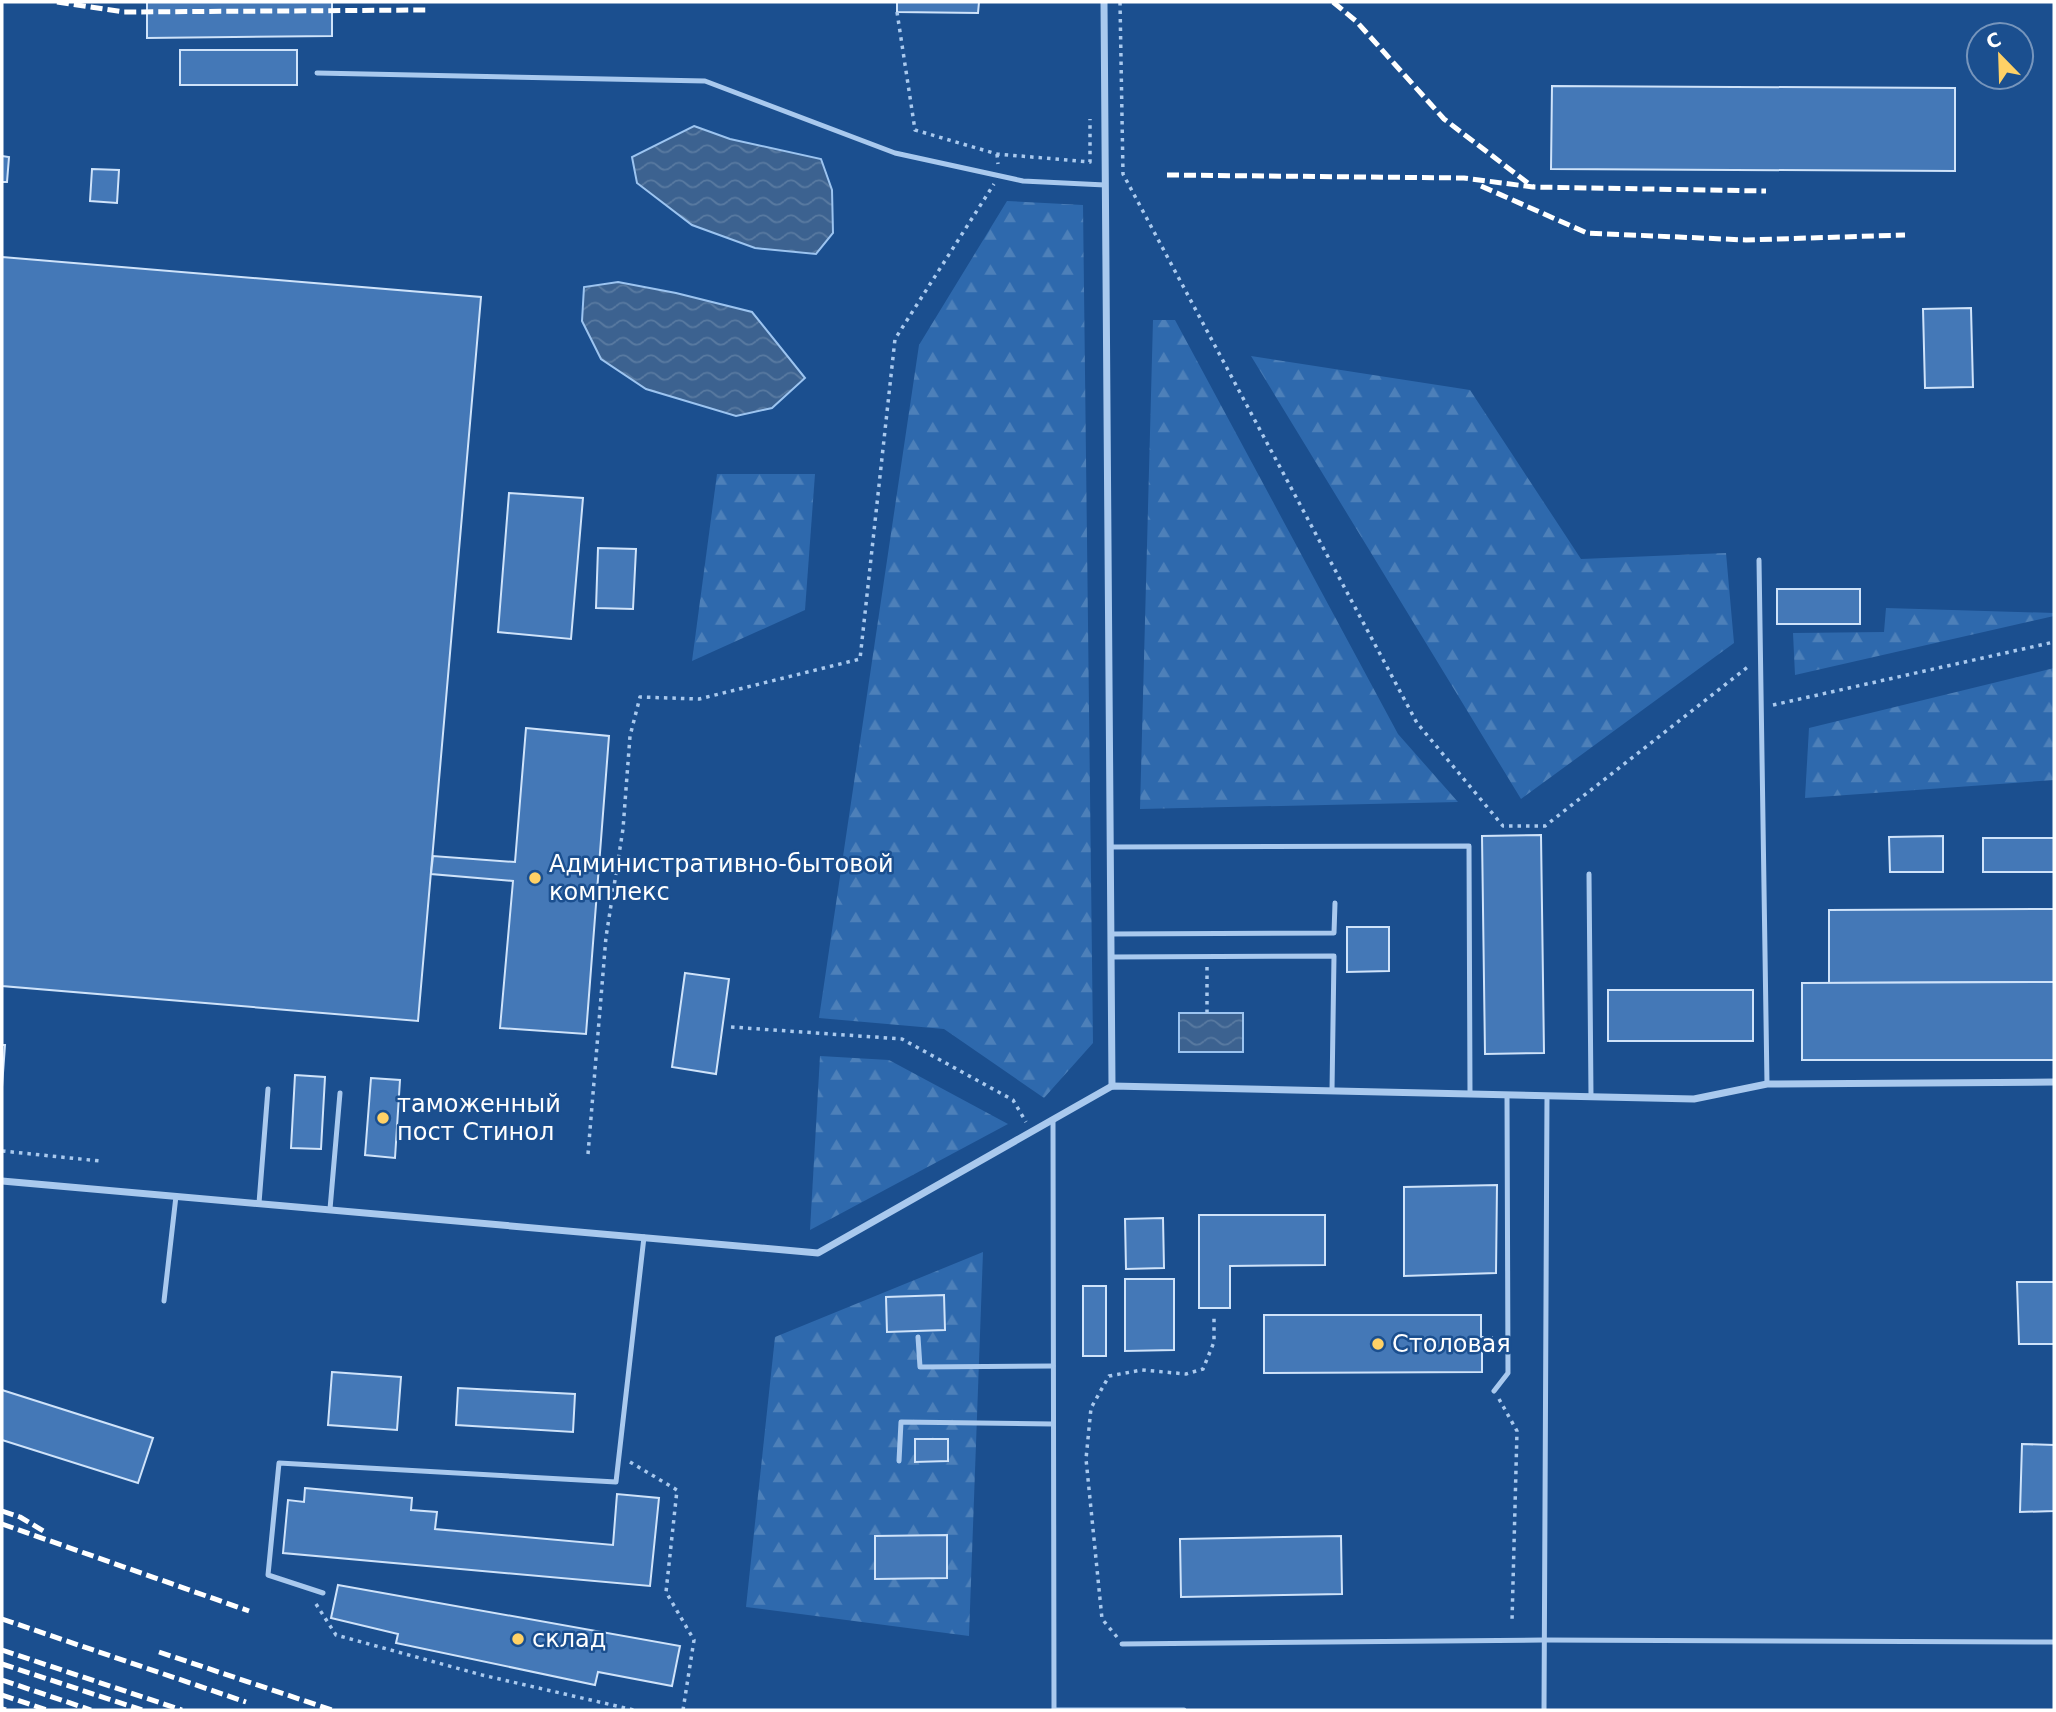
<svg xmlns="http://www.w3.org/2000/svg" width="2056" height="1712" font-family="'DejaVu Sans',sans-serif">
  <style>
    .forest { fill: url(#forest-firs) }
    .water { fill: url(#water-waves); stroke: #9cc4f0; stroke-width: 2 }
    .building { fill: #4478b7; stroke: #cfe3fa; stroke-width: 2 }
    .lines { fill: none; stroke-linecap: round; stroke-linejoin: round }
    .path { stroke: #a9c9ee; stroke-width: 3.5; stroke-dasharray: 3.5 5; stroke-linecap: butt }
    .lane { stroke: #a9c9ee; stroke-width: 5 }
    .street { stroke: #a9c9ee; stroke-width: 7 }
    .rail { stroke: #fff; stroke-width: 5; stroke-dasharray: 12 5; stroke-linecap: butt }
    .poi-dot { fill: #ffd166; stroke: #1b4f8f; stroke-width: 2.5 }
    .labels { text-anchor: middle; stroke-width: 5; stroke-linejoin: round; paint-order: stroke }
    .poi-label { font-size: 24px; fill: #fff; stroke: #1b4f8f; text-anchor: start }
  </style>
  <defs>
    <pattern id="forest-firs" width="22" height="20" patternUnits="userSpaceOnUse" patternTransform="scale(1.75)"><rect width="22" height="20" fill="#2e69ad"/><path d="M5 1l3.5 6h-7zM16 11l3.5 6h-7z" fill="#4d80b9"/></pattern>
    <pattern id="water-waves" width="16" height="10" patternUnits="userSpaceOnUse" patternTransform="scale(1.75)"><rect width="16" height="10" fill="#3c6290"/><path d="M0 5q4-4 8 0t8 0" fill="none" stroke="#597aa1"/></pattern>
  </defs>
  <rect width="100%" height="100%" fill="#1b4f8f"/>
  <g class="forest">
    <polygon points="1007,201 1083,205 1093,1043 1044,1098 944,1029 819,1018 919,345"/>
    <polygon points="1153,320 1175,320 1398,734 1458,802 1140,809"/>
    <polygon points="1251,356 1470,390 1581,559 1726,553 1734,643 1521,799"/>
    <polygon points="717,474 815,474 805,610 692,661"/>
    <polygon points="1886,608 2054,613 2054,616 1795,675 1793,633 1884,632"/>
    <polygon points="2054,668 2054,780 1805,798 1809,728"/>
    <polygon points="820,1056 889,1060 1008,1124 810,1230"/>
    <polygon points="983,1252 969,1636 746,1607 775,1337"/>
  </g>
  <g class="water">
    <polygon points="694,126 730,139 821,159 832,190 833,233 816,254 755,248 692,225 637,183 632,157"/>
    <polygon points="618,282 676,293 752,312 805,378 772,408 736,416 646,389 601,359 582,321 584,287"/>
    <rect x="1179" y="1013" width="64" height="39"/>
  </g>
  <g class="building">
    <polygon points="147,2 332,2 332,36 147,38"/>
    <polygon points="897,2 979,2 978,13 897,12"/>
    <rect x="180" y="50" width="117" height="35"/>
    <polygon points="1552,86 1955,88 1955,171 1551,169"/>
    <polygon points="2,156 9,157 7,182 2,182"/>
    <polygon points="92,169 119,170 117,203 90,201"/>
    <polygon points="2,257 481,297 418,1021 2,986"/>
    <polygon points="1971,308 1973,387 1925,388 1923,309"/>
    <polygon points="509,493 583,498 571,639 498,632"/>
    <polygon points="598,548 636,549 633,609 596,608"/>
    <rect x="1777" y="589" width="83" height="35"/>
    <polygon points="526,728 609,736 586,1034 500,1028 513,881 431,874 433,856 515,862"/>
    <polygon points="1541,835 1544,1053 1485,1054 1482,836"/>
    <polygon points="1943,836 1943,872 1890,872 1889,837"/>
    <rect x="1983" y="838" width="71" height="34"/>
    <polygon points="2054,909 2054,982 1829,983 1829,910"/>
    <polygon points="1347,927 1389,927 1389,971 1347,972"/>
    <polygon points="685,973 729,979 716,1074 672,1067"/>
    <polygon points="2054,982 2054,1060 1802,1060 1802,983"/>
    <rect x="1608" y="990" width="145" height="51"/>
    <polygon points="2,1045 5,1045 2,1087"/>
    <polygon points="295,1075 325,1077 321,1149 291,1148"/>
    <polygon points="371,1078 400,1080 395,1158 365,1155"/>
    <polygon points="1497,1185 1496,1273 1404,1276 1404,1187"/>
    <polygon points="1199,1215 1325,1215 1325,1265 1230,1266 1230,1308 1199,1308"/>
    <polygon points="1163,1218 1164,1268 1126,1269 1125,1219"/>
    <polygon points="1125,1279 1174,1279 1174,1350 1125,1351"/>
    <polygon points="2017,1282 2054,1282 2054,1344 2019,1344"/>
    <rect x="1083" y="1286" width="23" height="70"/>
    <polygon points="944,1295 945,1330 887,1332 886,1297"/>
    <polygon points="1264,1315 1481,1315 1481,1337 1492,1337 1492,1352 1482,1352 1482,1372 1264,1373"/>
    <polygon points="332,1372 401,1377 397,1430 328,1425"/>
    <polygon points="458,1388 575,1394 573,1432 456,1425"/>
    <polygon points="2,1390 153,1438 138,1483 2,1440"/>
    <polygon points="915,1439 948,1439 948,1461 915,1462"/>
    <polygon points="2022,1444 2054,1445 2054,1511 2020,1512"/>
    <polygon points="305,1488 412,1498 411,1510 437,1512 435,1529 613,1545 617,1494 659,1498 650,1586 283,1553 288,1500 304,1502"/>
    <polygon points="947,1535 947,1578 875,1579 875,1536"/>
    <polygon points="1341,1536 1342,1594 1181,1597 1180,1539"/>
    <polygon points="338,1585 680,1646 672,1686 598,1672 595,1685 396,1643 398,1634 331,1618"/>
  </g>
  <g class="lines">
    <g class="path">
      <polyline points="1120,2 1123,174 1417,723 1503,826 1545,826 1749,666"/>
      <polyline points="897,12 915,130 997,154 1090,162 1090,119"/>
      <polyline points="997,154 998,164"/>
      <polyline points="1773,705 2054,642"/>
      <polyline points="1207,1013 1207,966"/>
      <polyline points="731,1027 902,1039 1013,1100 1026,1122"/>
      <polyline points="2,1151 100,1161"/>
      <polyline points="588,1154 606,937 623,829 630,736 640,697 699,699 860,659 895,339 994,184"/>
      <polyline points="1499,1399 1517,1431 1512,1621"/>
      <polyline points="630,1462 677,1490 666,1592 694,1640 683,1710"/>
      <polyline points="316,1604 336,1635 482,1675 634,1710"/>
      <polyline points="1117,1637 1102,1619 1086,1459 1091,1408 1109,1376 1142,1370 1186,1374 1203,1369 1214,1342 1214,1316"/>
    </g>
    <g class="lane">
      <polyline points="317,73 705,81 895,153 1023,181 1105,185"/>
      <polyline points="1759,560 1767,1084"/>
      <polyline points="1110,847 1469,846 1470,1094"/>
      <polyline points="1589,874 1591,1096"/>
      <polyline points="1111,934 1334,933 1335,903"/>
      <polyline points="1111,957 1334,956 1332,1091"/>
      <polyline points="1053,1119 1054,1710"/>
      <polyline points="259,1203 268,1089"/>
      <polyline points="330,1209 340,1093"/>
      <polyline points="164,1301 176,1196"/>
      <polyline points="918,1337 920,1367 1053,1366"/>
      <polyline points="1494,1391 1508,1373 1507,1095"/>
      <polyline points="899,1461 901,1422 1053,1424"/>
      <polyline points="323,1593 268,1575 279,1463 616,1482 644,1237"/>
      <polyline points="1122,1644 1543,1640 2054,1642"/>
      <polyline points="1054,1710 1184,1710"/>
      <polyline points="1544,1710 1547,1096"/>
    </g>
    <g class="street">
      <polyline points="1104,2 1112,1086"/>
      <polyline points="2,1181 818,1253 1112,1086 1694,1099 1767,1084 2054,1082"/>
    </g>
    <g class="rail">
      <polyline points="57,2 124,12 427,10"/>
      <polyline points="1333,2 1356,21 1444,119 1533,187"/>
      <polyline points="1167,175 1464,178 1533,187 1766,191"/>
      <polyline points="1481,186 1587,233 1746,240 1905,235"/>
      <polyline points="2,1511 20,1517 45,1532"/>
      <polyline points="2,1524 249,1611"/>
      <polyline points="2,1619 246,1702"/>
      <polyline points="2,1650 182,1710"/>
      <polyline points="159,1652 332,1710"/>
      <polyline points="2,1664 142,1710"/>
      <polyline points="2,1680 91,1710"/>
      <polyline points="2,1695 47,1710"/>
      <polyline points="2,1709 6,1710"/>
    </g>
  </g>
  <g class="poi-dot">
    <circle cx="535" cy="878" r="7"/>
    <circle cx="383" cy="1118" r="7"/>
    <circle cx="1378" cy="1344" r="7"/>
    <circle cx="518" cy="1639" r="7"/>
  </g>
  <g class="labels">
    <g class="poi-label">
      <text x="549" y="872">Административно-бытовой<tspan x="549" dy="28">комплекс</tspan></text>
      <text x="397" y="1112">таможенный<tspan x="397" dy="28">пост Стинол</tspan></text>
      <text x="1392" y="1352">Столовая</text>
      <text x="532" y="1647">склад</text>
    </g>
  </g>
  <rect width="2056" height="1712" fill="none" stroke="#ffffff" stroke-width="7"/>
  <g transform="translate(2000 56) rotate(337)"><circle r="33" fill="#1b4f8f" stroke="#7695bc" stroke-width="2"/>
  <path d="M0-5L12 26L0 18L-12 26Z" fill="#ffd166"/>
  <text y="-10" font-size="19" font-weight="bold" text-anchor="middle" fill="#ffffff">С</text>
  </g>
</svg>
